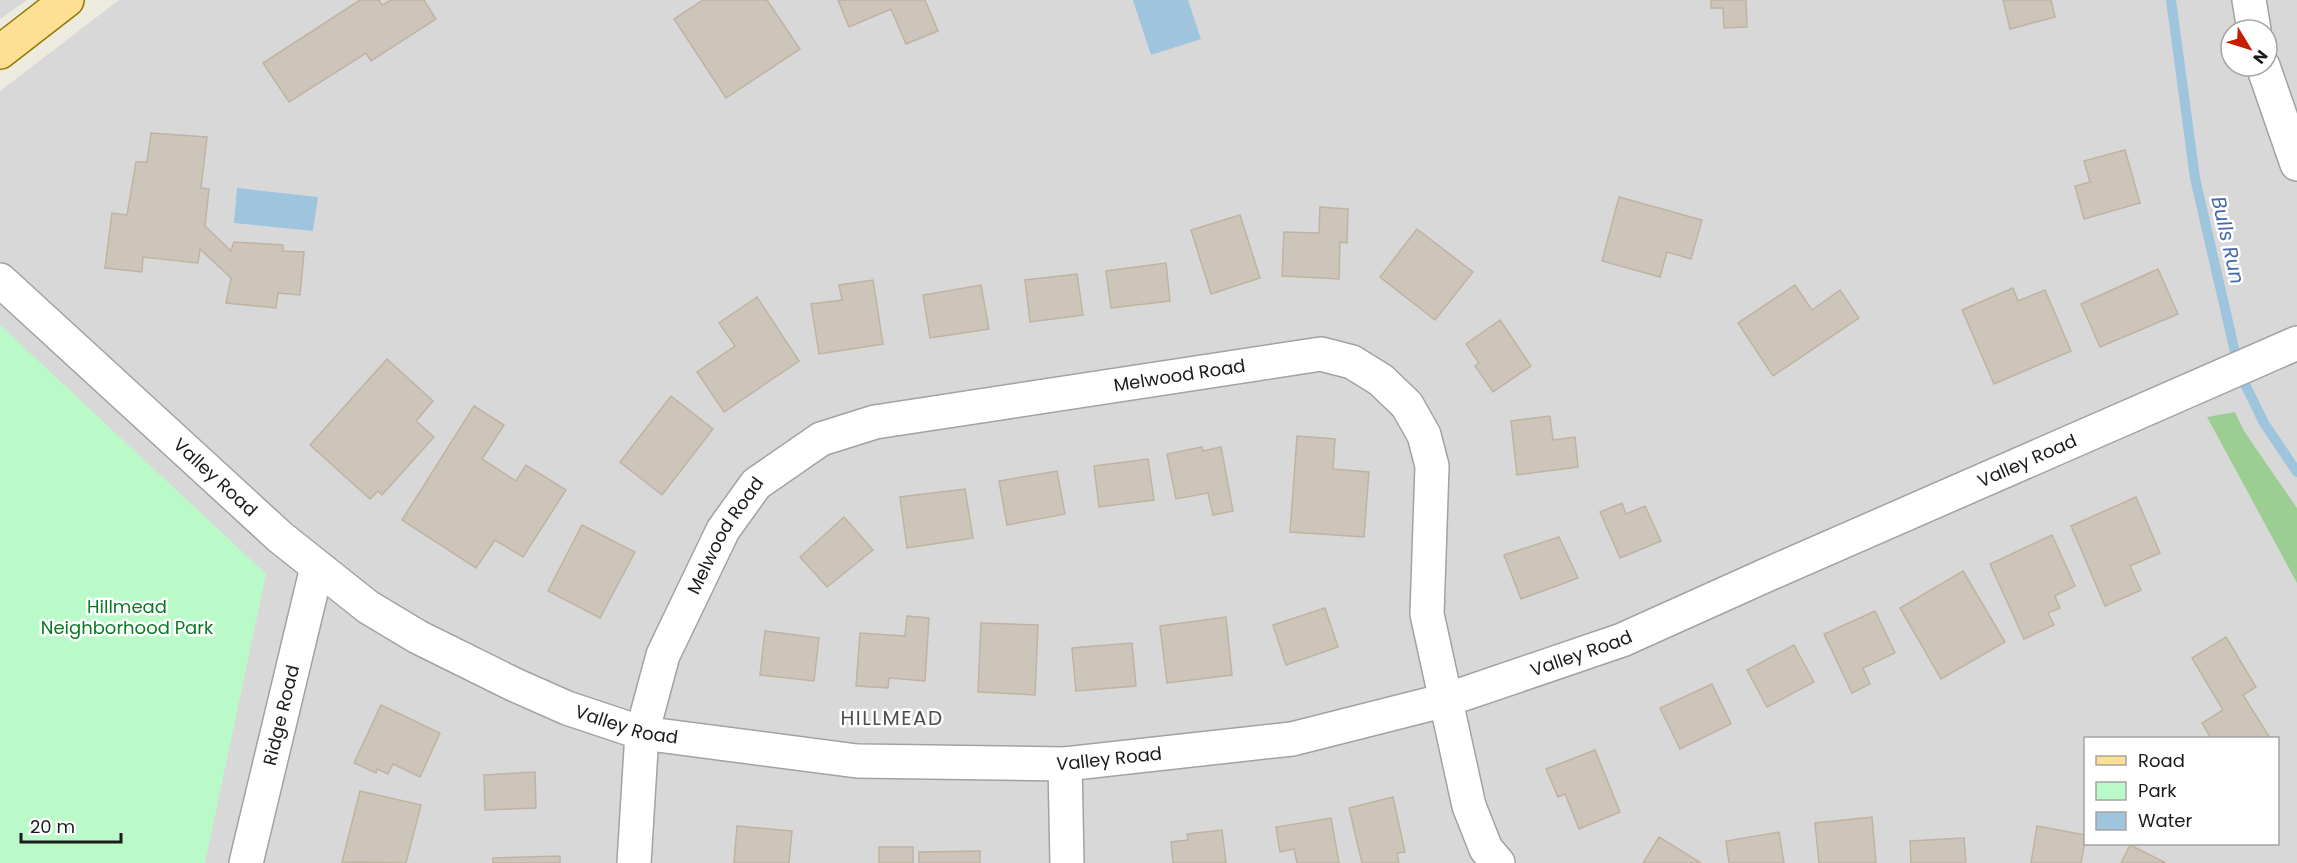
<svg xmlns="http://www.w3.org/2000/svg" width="2297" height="863" font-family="Poppins,sans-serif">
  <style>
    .residential { fill: #d9d8d8; fill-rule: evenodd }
    .forest { fill: #9cce93 }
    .park { fill: #bafac9 }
    .water { fill: #9ec5dd }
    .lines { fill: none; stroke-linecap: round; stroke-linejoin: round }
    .stream { stroke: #9ec5dd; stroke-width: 10 }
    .building { fill: #cdc5b9; stroke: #bfb3a2; stroke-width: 1.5 }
    .minor-casing { stroke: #a2a2a2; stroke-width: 36 }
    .major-casing { stroke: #927800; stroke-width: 36 }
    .minor { stroke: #fff; stroke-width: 33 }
    .major { stroke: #fee094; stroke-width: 33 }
    .labels { text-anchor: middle; stroke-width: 5; stroke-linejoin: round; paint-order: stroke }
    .street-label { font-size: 18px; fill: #1b1b1b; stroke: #fff }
    .park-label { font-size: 18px; fill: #087a23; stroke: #fff }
    .water-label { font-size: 20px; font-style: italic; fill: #466aac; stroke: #fff }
    .neighbourhood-label { font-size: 20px; letter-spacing: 1.5px; fill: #4e4e4e; stroke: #fff }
  </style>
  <rect width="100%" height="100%" fill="#edebe0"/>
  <g class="residential">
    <polygon points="0,0 27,0 0,19"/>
    <path d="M 119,0 L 2297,0 L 2297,863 L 0,863 L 0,91 ZM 2231,30 L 2267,30 L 2267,66 L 2231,66 ZM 2086,738 L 2278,738 L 2278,844 L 2086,844 Z"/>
  </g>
  <polygon class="forest" points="2235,412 2244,431 2297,508 2297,583 2207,417"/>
  <polygon class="park" points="0,325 266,574 205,863 0,863"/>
  <g class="water">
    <polygon points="1133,0 1188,0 1201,39 1151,55"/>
    <polygon points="237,188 318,197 313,231 234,223"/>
  </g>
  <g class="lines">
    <polyline class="stream" points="2171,0 2195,178 2240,374 2264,423 2297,472"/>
  </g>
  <g class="building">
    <polygon points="360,0 379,0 382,5 391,0 424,0 436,19 371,61 366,53 289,102 263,63"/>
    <polygon points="703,0 767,0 800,49 726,98 674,19"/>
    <polygon points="838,0 925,0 938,31 906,44 891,9 849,27"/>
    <polygon points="1711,0 1746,0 1747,27 1724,28 1723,8 1711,8"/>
    <polygon points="2003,0 2051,0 2055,17 2010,29"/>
    <polygon points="151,133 207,137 201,188 209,189 205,226 231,251 234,242 283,245 283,251 304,252 300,295 278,293 276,308 226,303 231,278 200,249 198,263 143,257 142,272 105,268 112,213 127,215 136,162 147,162"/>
    <polygon points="2125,150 2140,203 2084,219 2075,186 2090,182 2084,161"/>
    <polygon points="1619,197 1702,220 1691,259 1667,252 1660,277 1602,261"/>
    <polygon points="1320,207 1348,209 1347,243 1340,242 1339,279 1282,276 1284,232 1319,233"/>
    <polygon points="1240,215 1260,278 1211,294 1191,230"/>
    <polygon points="1417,229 1473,272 1435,320 1380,277"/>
    <polygon points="1166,263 1170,301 1111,308 1106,271"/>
    <polygon points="2158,269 2178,314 2100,347 2081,304"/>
    <polygon points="1077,274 1083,315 1030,322 1025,280"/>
    <polygon points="873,280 883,344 819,354 811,304 842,300 839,285"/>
    <polygon points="981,285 989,329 930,338 923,295"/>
    <polygon points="1795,285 1812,310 1840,290 1859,318 1773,376 1738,323"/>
    <polygon points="2013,288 2018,301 2045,290 2071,351 1994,384 1962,310"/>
    <polygon points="757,297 799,361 724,412 697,372 735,346 719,323"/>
    <polygon points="1500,320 1531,366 1493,392 1475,366 1479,363 1466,344"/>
    <polygon points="387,359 433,401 416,421 434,437 382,495 378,491 370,499 310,445"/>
    <polygon points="671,396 713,429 662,495 620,462"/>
    <polygon points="474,406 504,425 482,459 516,481 526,465 566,490 523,557 495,540 476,568 402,520"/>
    <polygon points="1550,416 1553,440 1575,437 1578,467 1517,475 1511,421"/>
    <polygon points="1297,436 1335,439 1333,469 1369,472 1364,537 1290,532"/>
    <polygon points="1202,447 1203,451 1221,447 1233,511 1213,515 1208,493 1176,499 1167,454"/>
    <polygon points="1148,459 1154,500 1099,507 1094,466"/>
    <polygon points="1057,471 1065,514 1007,525 999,481"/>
    <polygon points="965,489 973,538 907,548 900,497"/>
    <polygon points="2136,497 2160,553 2130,566 2141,590 2105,606 2071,526"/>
    <polygon points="1622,503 1626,514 1645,506 1661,541 1620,558 1600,512"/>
    <polygon points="844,517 873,550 827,587 800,557"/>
    <polygon points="582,525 635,552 600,618 548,591"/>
    <polygon points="2052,535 2075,586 2055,596 2060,608 2048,613 2054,625 2024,639 1990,564"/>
    <polygon points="1559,537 1578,578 1521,599 1504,555"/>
    <polygon points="1963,571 2005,642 1941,679 1900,608"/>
    <polygon points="1325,608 1338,647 1286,665 1273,625"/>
    <polygon points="1875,611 1895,653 1863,668 1870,684 1852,693 1824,634"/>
    <polygon points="907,616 929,618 925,681 889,678 888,688 856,686 860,633 905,636"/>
    <polygon points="1226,617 1232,675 1167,683 1160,626"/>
    <polygon points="981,623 1038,625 1035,695 978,692"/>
    <polygon points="765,631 819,638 814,681 760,675"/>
    <polygon points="2226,637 2256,687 2243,695 2270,738 2211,738 2202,723 2223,710 2192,658"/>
    <polygon points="1132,643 1136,686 1076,691 1072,648"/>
    <polygon points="1794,645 1814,682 1767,707 1747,670"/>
    <polygon points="1712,684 1731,724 1680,749 1660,708"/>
    <polygon points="381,705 440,733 420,777 393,764 388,774 377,769 376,773 354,763"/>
    <polygon points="1595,750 1620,812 1579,829 1565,794 1558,797 1546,769"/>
    <polygon points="535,772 536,808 485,810 484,775"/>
    <polygon points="360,791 421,805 406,863 342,862"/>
    <polygon points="1393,797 1405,852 1397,853 1399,863 1362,863 1349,808"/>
    <polygon points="1872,817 1876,863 1819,863 1815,823"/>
    <polygon points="1331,818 1339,863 1297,863 1294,849 1280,852 1276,827"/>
    <polygon points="737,826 792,831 789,863 734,863"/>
    <polygon points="2037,826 2086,835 2081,863 2031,863"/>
    <polygon points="1222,830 1226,863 1173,863 1171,842 1188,840 1187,834"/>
    <polygon points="1779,832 1784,863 1729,863 1726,841"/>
    <polygon points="1659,837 1701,863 1643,863"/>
    <polygon points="1964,838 1966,863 1911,863 1910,841"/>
    <polygon points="2130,845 2166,863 2121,863"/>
    <rect x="879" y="847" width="34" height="16"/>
    <polygon points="980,851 980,863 919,863 919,852"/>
    <polygon points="560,856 560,863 493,863 493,858"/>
  </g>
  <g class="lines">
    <defs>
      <g id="minor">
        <polyline points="2249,0 2254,30"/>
        <polyline points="2263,66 2297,164"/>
        <path id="s1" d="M 0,280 L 280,537 L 368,607 L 418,637 L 515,685 L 567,708 L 642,733 L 857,761 L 1065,764 L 1292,739 L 1446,700 L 1622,640 L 1771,573 L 2297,343"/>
        <polyline points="1065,764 1067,863"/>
        <path id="s2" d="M 246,863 L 317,567"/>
        <path id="s3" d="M 634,863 L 642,733 L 663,655 L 723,530 L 756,484 L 821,439 L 875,422 L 1321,354 L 1352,362 L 1381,380 L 1407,405 L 1424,435 L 1432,466 L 1427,614 L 1469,806 L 1486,849 L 1498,863"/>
      </g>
      <polyline id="major" points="0,52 67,0"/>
    </defs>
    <use href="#minor" class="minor-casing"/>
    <use href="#major" class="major-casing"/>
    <use href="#minor" class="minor"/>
    <use href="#major" class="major"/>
  </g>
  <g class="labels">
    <g class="street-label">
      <text dy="6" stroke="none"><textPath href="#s3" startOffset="850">Melwood Road</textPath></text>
      <text dy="6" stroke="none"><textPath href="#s1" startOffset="2236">Valley Road</textPath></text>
      <text dy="6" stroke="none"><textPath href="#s1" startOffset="292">Valley Road</textPath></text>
      <text dy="6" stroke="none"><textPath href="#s3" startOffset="346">Melwood Road</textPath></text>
      <text dy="6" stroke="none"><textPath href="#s1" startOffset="1750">Valley Road</textPath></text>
      <text dy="6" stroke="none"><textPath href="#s2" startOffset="152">Ridge Road</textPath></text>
      <text dy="6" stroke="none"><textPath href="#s1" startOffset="778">Valley Road</textPath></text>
      <text dy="6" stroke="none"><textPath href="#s1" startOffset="1264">Valley Road</textPath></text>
    </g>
    <g class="park-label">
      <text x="127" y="613">Hillmead<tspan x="127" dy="21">Neighborhood Park</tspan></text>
    </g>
    <g class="water-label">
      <text transform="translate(2228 240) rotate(77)" y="7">Bulls Run</text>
    </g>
    <g class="neighbourhood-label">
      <text x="892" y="725">HILLMEAD</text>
    </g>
  </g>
  <rect x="2084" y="737" width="195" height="108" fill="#ffffff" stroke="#a4a4a4" stroke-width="1.5"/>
  <rect x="2096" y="756" width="30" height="9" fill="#fee094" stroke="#a4a4a4" stroke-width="1.5"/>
  <text x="2138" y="767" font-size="18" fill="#1b1b1b">Road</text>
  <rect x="2096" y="782" width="30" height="18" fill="#bafac9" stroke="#a4a4a4" stroke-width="1.5"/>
  <text x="2138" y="797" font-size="18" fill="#1b1b1b">Park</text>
  <rect x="2096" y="812" width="30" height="18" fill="#9ec5dd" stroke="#a4a4a4" stroke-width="1.5"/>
  <text x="2138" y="827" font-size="18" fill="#1b1b1b">Water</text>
  <g transform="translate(2249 48) rotate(128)"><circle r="28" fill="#ffffff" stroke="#a4a4a4" stroke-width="1.5"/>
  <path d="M0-4.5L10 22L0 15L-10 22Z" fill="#c61e00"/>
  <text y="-9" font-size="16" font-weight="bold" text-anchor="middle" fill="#1b1b1b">N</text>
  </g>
  <path d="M21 833v9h100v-9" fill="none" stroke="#1b1b1b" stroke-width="3"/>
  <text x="30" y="833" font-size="18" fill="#1b1b1b" stroke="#ffffff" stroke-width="4.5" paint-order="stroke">20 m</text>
</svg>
